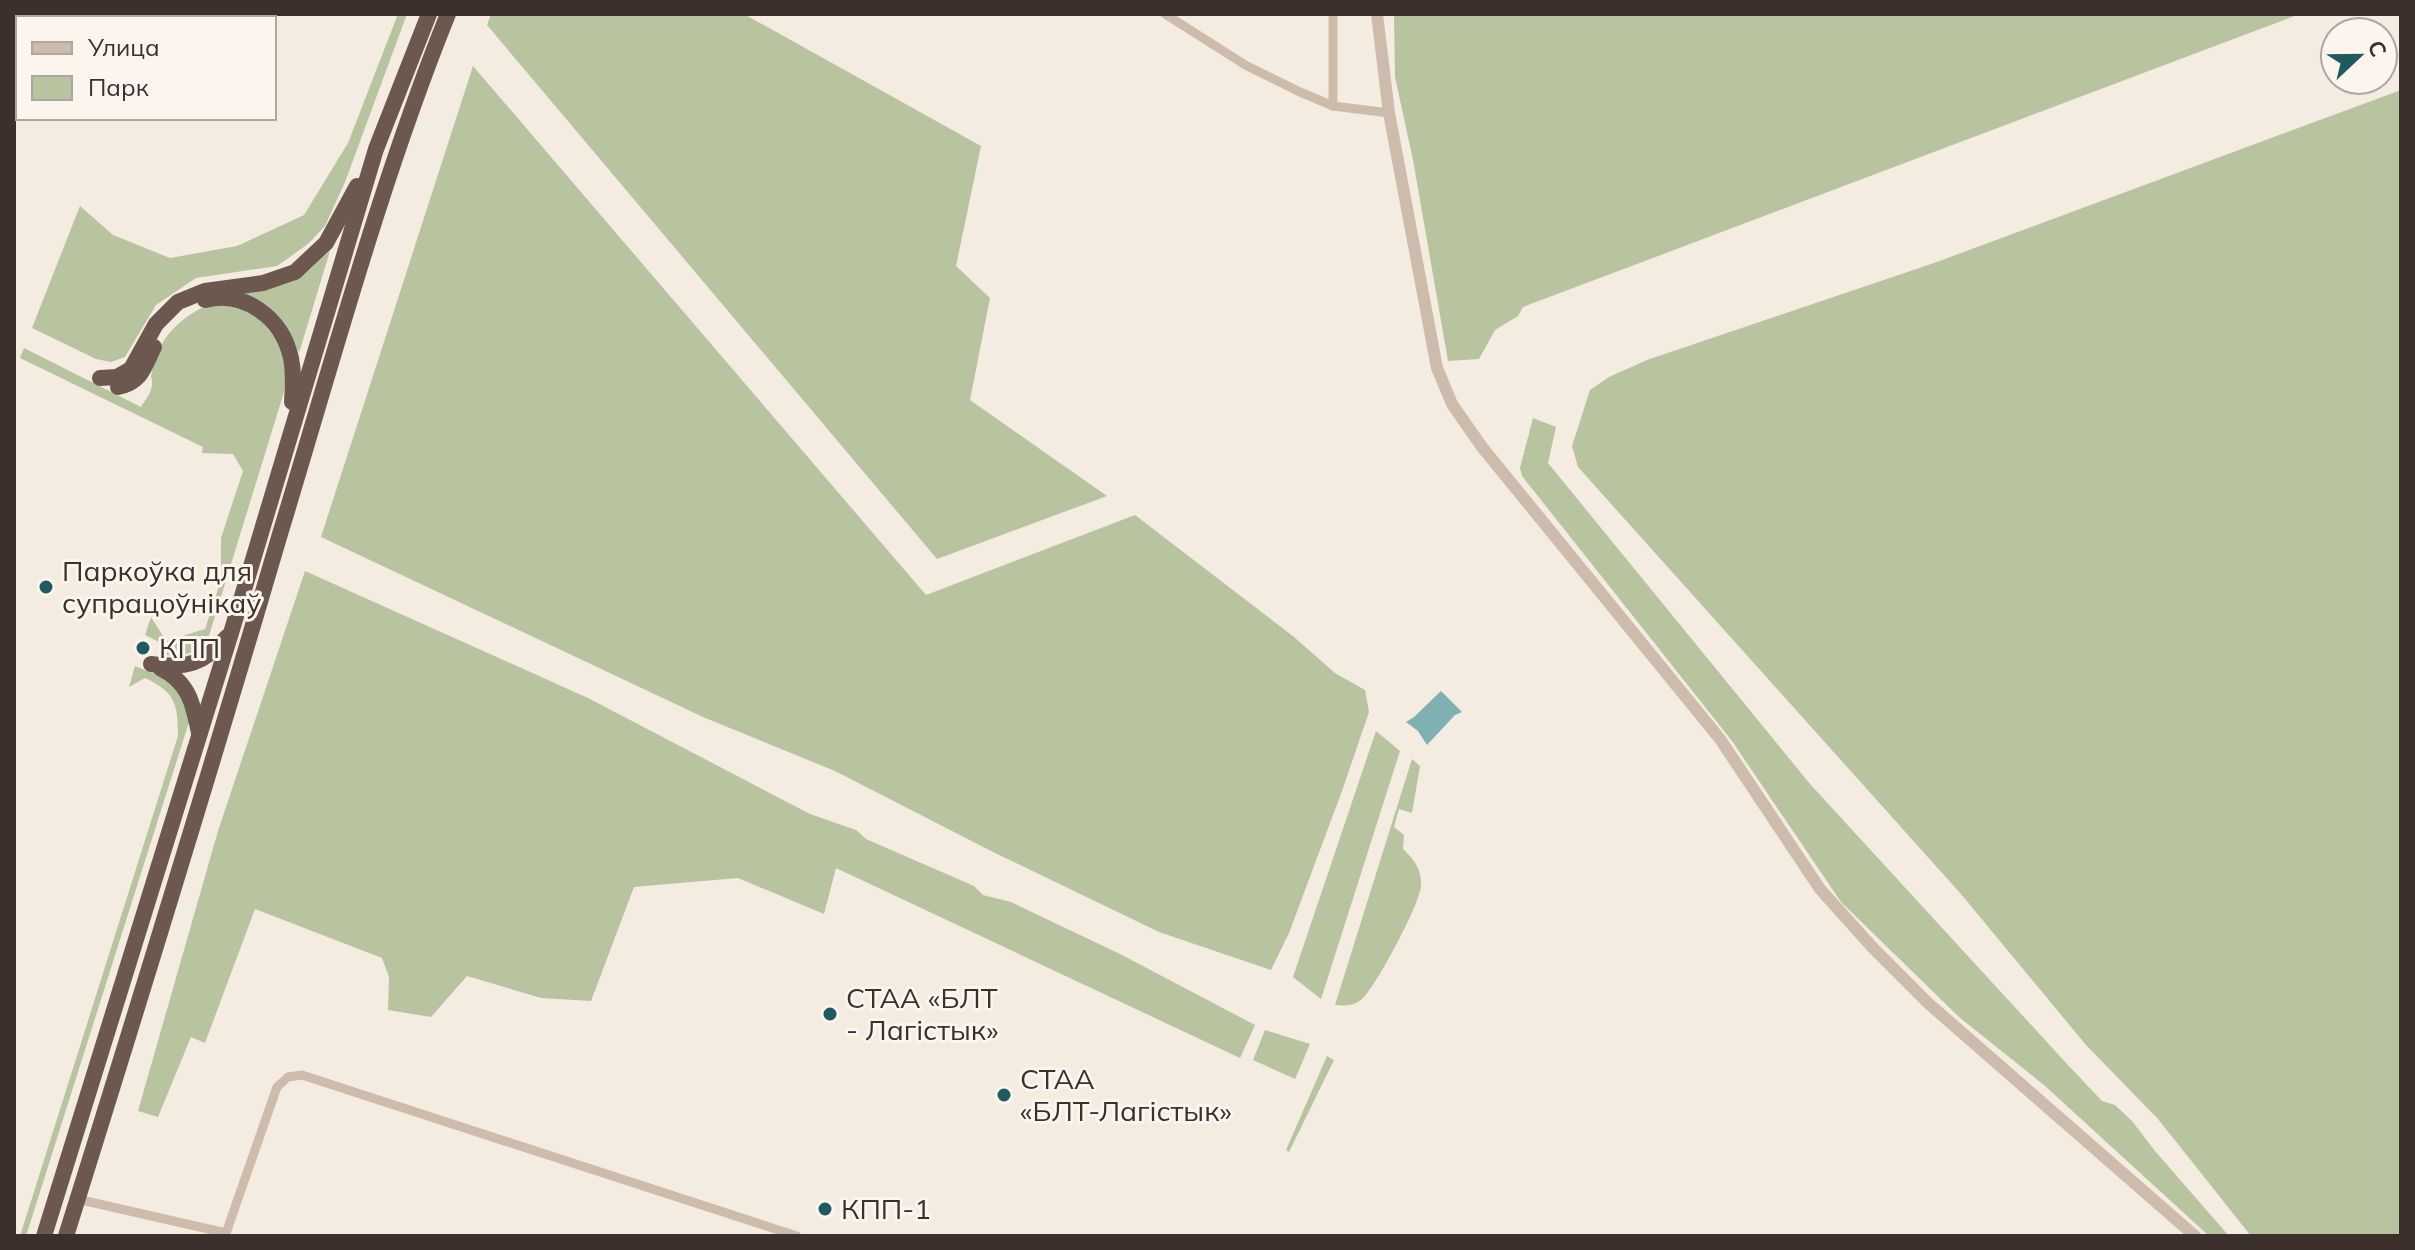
<svg xmlns="http://www.w3.org/2000/svg" width="2415" height="1250" font-family="Mulish,sans-serif">
  <style>
    .green { fill: #b8c4a0 }
    .water { fill: #7fb0b2 }
    .lines { fill: none; stroke-linecap: round; stroke-linejoin: round }
    .minor { stroke: #cdbbac; stroke-width: 9 }
    .tertiary { stroke: #cdbbac; stroke-width: 12 }
    .trunk { stroke: #6c584f; stroke-width: 16 }
    .poi-dot { fill: #1f5a5e; stroke: #fbf5ee; stroke-width: 3 }
    .labels { text-anchor: middle; stroke-width: 6; stroke-linejoin: round; paint-order: stroke }
    .poi-label { font-size: 28px; fill: #3b302b; stroke: #fbf5ee; text-anchor: start }
  </style>
  <rect width="100%" height="100%" fill="#f4ebe1"/>
  <g class="green">
    <polygon points="398,14 407,14 345,182 325,226 308,244 277,266 196,278 156,305 125,357 111,362 96,359 32,328 80,206 113,235 170,258 237,246 304,215 348,143"/>
    <polygon points="491,14 744,14 981,146 956,266 990,298 970,400 1107,496 937,559 487,25"/>
    <polygon points="1394,14 2300,14 1523,307 1518,316 1495,330 1479,359 1448,361 1413,160 1395,77"/>
    <polygon points="473,66 926,595 1135,515 1294,637 1335,673 1365,690 1369,712 1342,791 1289,933 1271,970 1159,932 995,853 835,771 703,717 321,537"/>
    <polygon points="2401,90 2401,1236 2251,1236 2158,1119 2086,1045 1961,894 1578,467 1572,446 1590,390 1609,377 1647,360 1934,263"/>
    <path d="M 330,251 L 299,353 C 282,310 265,311 225,293 L 295,280 L 308,271 Z"/>
    <path d="M 215,302 L 251,309 L 282,346 L 286,366 L 284,392 L 208,639 C 195,655 179,659 159,653 L 161,643 L 145,635 L 151,617 L 166,641 L 205,629 L 221,580 L 221,538 L 243,471 L 233,454 L 202,453 L 203,447 L 20,358 L 24,348 L 141,407 C 145,400 152,392 152,384 C 152,375 150,380 152,371 C 158,336 184,314 215,302 Z"/>
    <polygon points="1533,418 1556,427 1548,463 1810,784 2067,1064 2102,1101 2115,1105 2132,1121 2155,1151 2229,1236 2209,1236 2044,1085 1959,1017 1841,902 1732,741 1522,476 1520,468"/>
    <polygon points="305,571 588,698 810,814 856,830 866,839 974,886 983,895 1011,902 1120,954 1255,1025 1240,1058 836,868 824,914 738,878 634,887 591,1001 541,998 467,976 431,1017 388,1010 389,977 382,958 255,909 205,1043 191,1037 158,1117 138,1111 218,831"/>
    <path d="M 135,666 C 172,681 178,682 189,722 L 26,1236 L 20,1236 L 178,736 C 178,704 175,692 145,678 L 129,687 Z"/>
    <polygon points="1376,731 1400,751 1321,999 1293,977"/>
    <path d="M 1412,759 L 1420,766 L 1412,813 L 1399,809 L 1394,827 L 1404,835 L 1403,849 C 1414,860 1422,869 1421,886 C 1419,906 1378,982 1364,997 C 1355,1006 1347,1006 1335,1005 Z"/>
    <polygon points="1265,1030 1310,1044 1295,1079 1253,1060"/>
    <polygon points="1327,1056 1334,1060 1289,1152 1286,1150"/>
  </g>
  <polygon class="water" points="1441,691 1462,712 1455,715 1427,745 1418,731 1406,722 1414,717"/>
  <g class="lines">
    <g class="minor">
      <polyline points="1165,14 1247,66 1300,92 1333,106 1389,113"/>
      <polyline points="1333,106 1333,14"/>
      <polyline points="77,1199 226,1233 277,1087 288,1077 302,1075 797,1236"/>
    </g>
    <polyline class="tertiary" points="1377,14 1389,113 1437,368 1452,404 1482,447 1720,739 1820,889 1873,948 1928,1003 2195,1236"/>
    <g class="trunk">
      <path d="M 205,300 C 245,290 282,318 291,358 C 294,373 293,387 292,402"/>
      <polyline points="100,378 117,377 131,369 156,324 178,302 205,291 263,283 295,272 326,243 357,186"/>
      <path d="M 118,387 C 142,382 144,367 154,347"/>
      <path d="M 151,664 C 186,669 204,664 227,637"/>
      <path d="M 160,668 C 189,682 193,704 199,733"/>
      <polyline points="44,1236 231,633 376,149 429,14"/>
      <path d="M 66,1236 C 139,1003 211,769 280,534 C 333,360 380,183 448,14"/>
    </g>
  </g>
  <g class="poi-dot">
    <circle cx="46" cy="587" r="8"/>
    <circle cx="143" cy="648" r="8"/>
    <circle cx="830" cy="1014" r="8"/>
    <circle cx="1004" cy="1095" r="8"/>
    <circle cx="825" cy="1209" r="8"/>
  </g>
  <g class="labels">
    <g class="poi-label">
      <text x="62" y="581">Паркоўка для<tspan x="62" dy="32">супрацоўнікаў</tspan></text>
      <text x="159" y="658">КПП</text>
      <text x="846" y="1008">СТАА «БЛТ<tspan x="846" dy="32">- Лагістык»</tspan></text>
      <text x="1020" y="1089">СТАА<tspan x="1020" dy="32">«БЛТ-Лагістык»</tspan></text>
      <text x="841" y="1219">КПП-1</text>
    </g>
  </g>
  <rect width="2415" height="1250" fill="none" stroke="#3b302b" stroke-width="32"/>
  <rect x="16" y="16" width="260" height="104" fill="#fbf5ee" stroke="#aea6a0" stroke-width="2"/>
  <rect x="32" y="42" width="40" height="12" fill="#cdbbac" stroke="#aea6a0" stroke-width="2"/>
  <text x="88" y="56" font-size="24" fill="#3b302b">Улица</text>
  <rect x="32" y="76" width="40" height="24" fill="#b8c4a0" stroke="#aea6a0" stroke-width="2"/>
  <text x="88" y="96" font-size="24" fill="#3b302b">Парк</text>
  <g transform="translate(2359 56) rotate(68)"><circle r="38" fill="#fbf5ee" stroke="#aea6a0" stroke-width="2"/>
  <path d="M0-6L14 30L0 20L-14 30Z" fill="#1f5a5e"/>
  <text y="-12" font-size="22" font-weight="bold" text-anchor="middle" fill="#3b302b">С</text>
  </g>
</svg>
